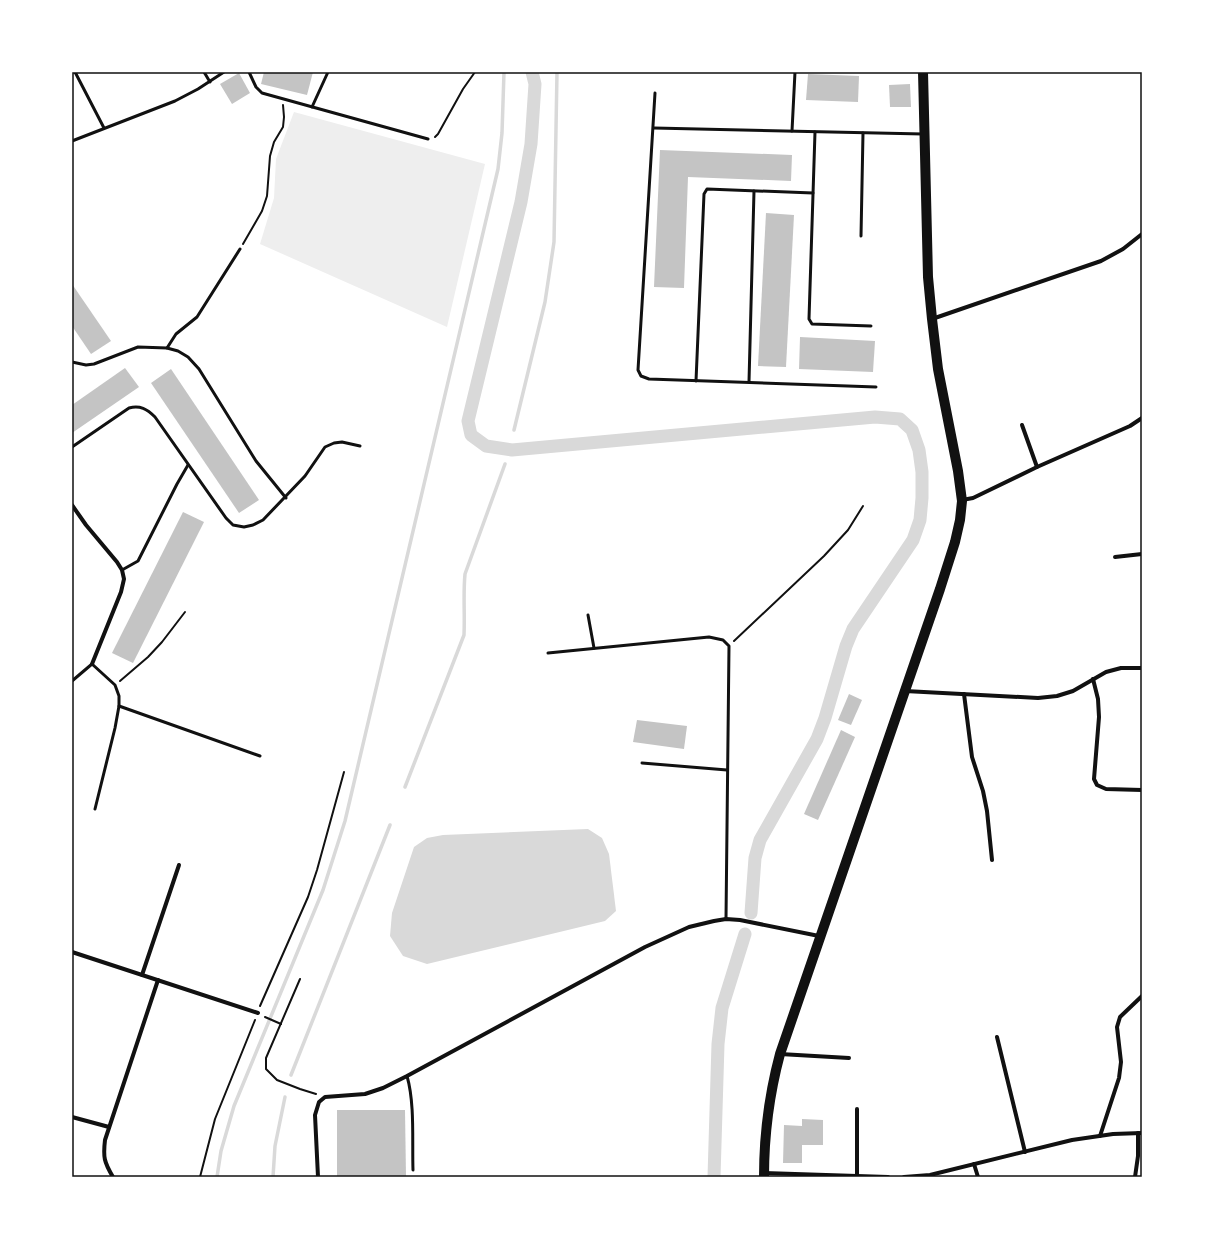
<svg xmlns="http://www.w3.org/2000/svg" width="1214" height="1249" font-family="'Fira Sans Condensed',sans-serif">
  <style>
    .green { fill: #eee }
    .water { fill: #d9d9d9 }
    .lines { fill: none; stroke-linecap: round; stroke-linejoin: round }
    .stream { stroke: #d9d9d9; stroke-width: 3.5 }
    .canal { stroke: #d9d9d9; stroke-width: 13 }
    .building { fill: #c4c4c4 }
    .path { stroke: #111; stroke-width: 2 }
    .service { stroke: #111; stroke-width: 3 }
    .minor { stroke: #111; stroke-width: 4 }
    .primary { stroke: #111; stroke-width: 10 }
    .neatline { fill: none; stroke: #111; stroke-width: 1.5 }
  </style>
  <rect width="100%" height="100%" fill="#fff"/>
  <polygon class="green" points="294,112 485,164 447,327 260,244 274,198 276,159"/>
  <polygon class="water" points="588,829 602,838 609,854 616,911 605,921 427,964 403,956 390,936 392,913 414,847 427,838 443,835"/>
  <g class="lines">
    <g class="stream">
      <polyline points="514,430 545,302 554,242 557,72"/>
      <path d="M 405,787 L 464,635 C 465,614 463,595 465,574 L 505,464"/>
      <polyline points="291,1075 390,825"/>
      <polyline points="217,1177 221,1151 234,1106 323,890 345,821 498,169 502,133 504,72"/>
      <polyline points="273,1177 275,1146 285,1097"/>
    </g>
    <g class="canal">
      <polyline points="532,72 535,84 531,144 521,202 468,421 471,435 486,446 512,450 875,417 900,419 912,430 919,450 922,472 922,498 920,520 913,540 853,629 846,646 825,718 817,739 760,840 755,858 751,913"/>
      <polyline points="714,1177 718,1044 722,1008 745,934"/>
    </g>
  </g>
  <g class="building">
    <polygon points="264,72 313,72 307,95 261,84"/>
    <polygon points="239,73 250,93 232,104 220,84"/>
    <polygon points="808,74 859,76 858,102 806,100"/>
    <polygon points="910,84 911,107 890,107 889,85"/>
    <polygon points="660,150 792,155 791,181 688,177 684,288 654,287"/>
    <polygon points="766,213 794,215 786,367 758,366"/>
    <polygon points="72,284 111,341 91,354 72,326"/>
    <polygon points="800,337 875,341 873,372 799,369"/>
    <polygon points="125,368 139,387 72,433 72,405"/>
    <polygon points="171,369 259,500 239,513 151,383"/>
    <polygon points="183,512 204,522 133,663 112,653"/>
    <polygon points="849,694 862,700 851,725 838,720"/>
    <polygon points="637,720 687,726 684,749 633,742"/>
    <polygon points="841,730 855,737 818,820 804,814"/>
    <polygon points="337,1110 405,1110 406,1177 337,1177"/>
    <polygon points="802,1119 823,1120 823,1145 802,1145 802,1163 783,1163 784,1125 802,1126"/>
  </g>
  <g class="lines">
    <g class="path">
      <polyline points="435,137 438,134 463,89 475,72"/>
      <polyline points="243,244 262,211 267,196 270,156 274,142 283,127 284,117 283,105"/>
      <polyline points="734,641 824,556 848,530 863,506"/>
      <polyline points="120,681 148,657 162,642 185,612"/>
      <polyline points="300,979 266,1058 266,1069 277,1080 300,1089 316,1094"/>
      <polyline points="260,1006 308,897 317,870 344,772"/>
      <polyline points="265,1017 281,1024"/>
      <polyline points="200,1177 215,1119 255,1020"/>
    </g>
    <g class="service">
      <polyline points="75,72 104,128"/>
      <polyline points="204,72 210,82"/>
      <polyline points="249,72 256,87 262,93 428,139"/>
      <polyline points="655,93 638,370 641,376 649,379 876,387"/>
      <polyline points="312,107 328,72"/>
      <polyline points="654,128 923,134"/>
      <polyline points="792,131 795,72"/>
      <polyline points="815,132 809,319 812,324 871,326"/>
      <polyline points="72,141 175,101 198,89 224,72"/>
      <polyline points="861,236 863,133"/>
      <polyline points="167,348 176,334 197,317 240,249"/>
      <polyline points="72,362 86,365 94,364 138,347 167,348 178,351 188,357 199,369 256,461 286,498"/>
      <polyline points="696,381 704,194 707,189 813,193"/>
      <polyline points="749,382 754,191"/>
      <path d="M 72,447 L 129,408 C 140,405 147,409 155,417 L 226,518 L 233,525 L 244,527 L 253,525 L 263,520 L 305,476 L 325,447 L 334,443 L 342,442 L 360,446"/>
      <polyline points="122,570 138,561 177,484 188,465"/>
      <polyline points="588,615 594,648"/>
      <polyline points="548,653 709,637 723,640 729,646 726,919"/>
      <polyline points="72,681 92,664 115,685 119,696 119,706 115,728 95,809"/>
      <polyline points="119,706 260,756"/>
      <polyline points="642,763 727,770"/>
      <path d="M 407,1076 C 415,1104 412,1141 413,1170"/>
    </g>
    <g class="minor">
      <polyline points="932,319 1101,261 1123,249 1142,234"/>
      <polyline points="1022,425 1037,467"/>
      <polyline points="962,500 973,498 1037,467 1130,426 1142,418"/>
      <polyline points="72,505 86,525 117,562 122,570 124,579 121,592 92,664"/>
      <polyline points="1115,557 1142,554"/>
      <polyline points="1093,679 1098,699 1099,717 1094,779 1097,785 1106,789 1142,790"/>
      <polyline points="905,691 1038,698 1057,696 1073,691 1106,672 1121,668 1142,668"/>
      <polyline points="964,694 972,757 983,791 987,811 992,860"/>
      <polyline points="72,952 258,1013"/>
      <polyline points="142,975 179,865"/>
      <polyline points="997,1037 1025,1152"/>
      <polyline points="780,1054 849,1058"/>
      <polyline points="857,1109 857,1176"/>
      <polyline points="72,1117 109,1127"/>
      <polyline points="1100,1136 1119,1078 1121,1062 1117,1027 1120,1017 1142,996"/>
      <polyline points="974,1164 978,1177"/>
      <polyline points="764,1173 888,1177"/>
      <path d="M 113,1177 C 104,1162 103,1157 105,1140 L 158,980"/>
      <polyline points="318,1177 315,1115 319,1102 325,1097 365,1094 383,1088 407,1076 645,947 689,927 714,921 726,919 740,920 819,936"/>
      <polyline points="904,1177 930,1175 1072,1140 1113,1134 1142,1133"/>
      <polyline points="1135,1177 1138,1156 1138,1133"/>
    </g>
    <path class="primary" d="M 764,1177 C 764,1135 769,1095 780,1054 L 940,589 L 955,542 L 960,520 L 962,501 L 958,471 L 938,369 L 932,319 L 928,277 L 923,72"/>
  </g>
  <rect width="1214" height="1249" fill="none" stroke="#ffffff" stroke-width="146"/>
  <rect x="73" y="73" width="1068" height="1103" class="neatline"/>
</svg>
